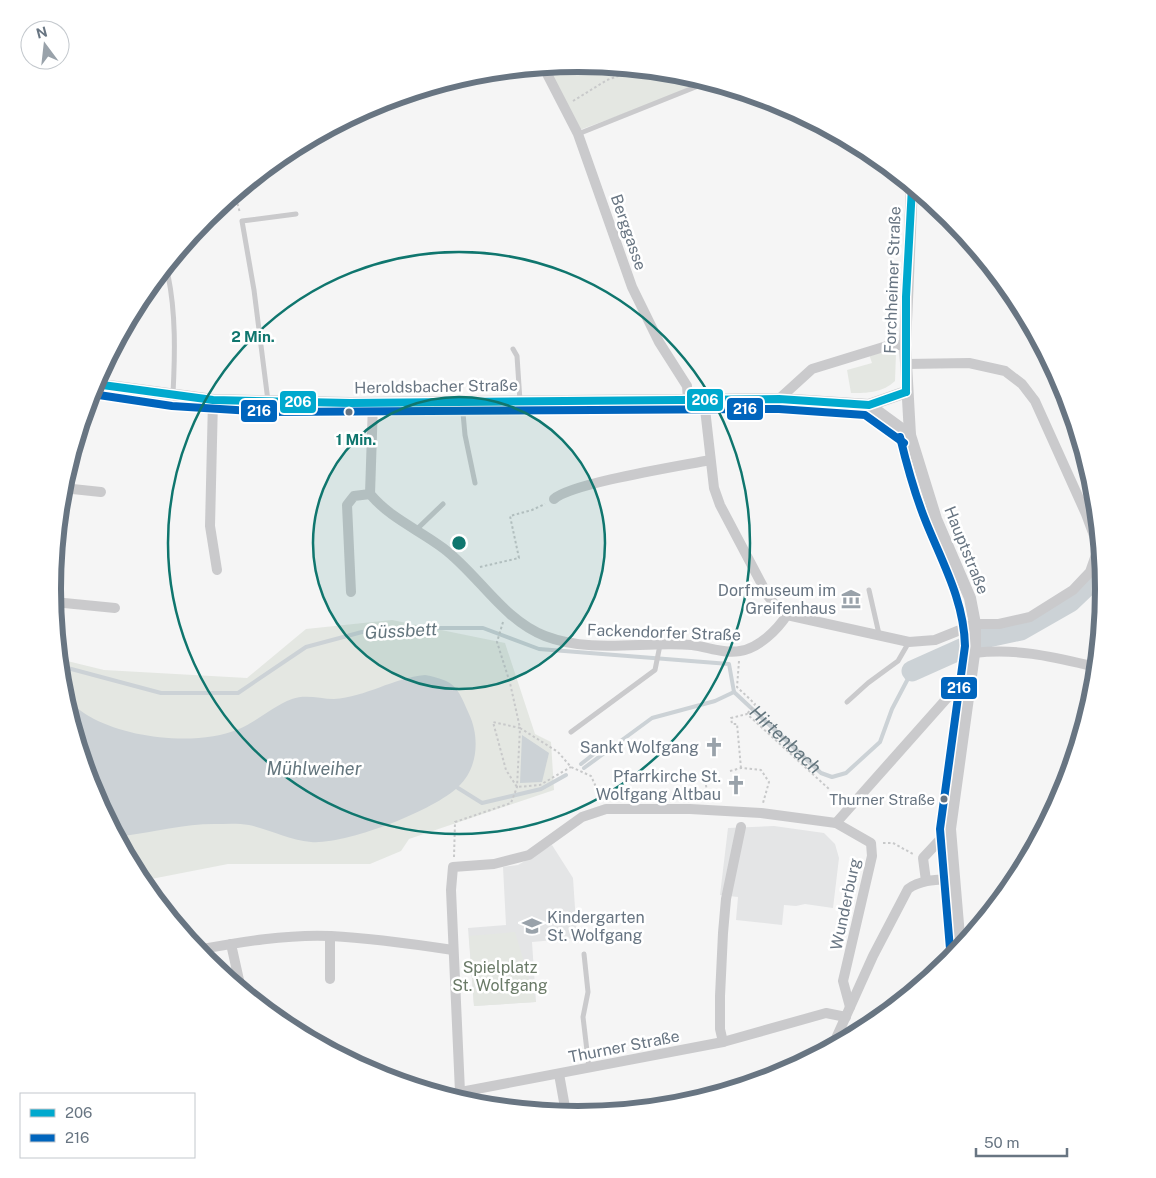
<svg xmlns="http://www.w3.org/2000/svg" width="1156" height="1178" font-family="'Public Sans',sans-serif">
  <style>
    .built { fill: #e4e5e6 }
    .green { fill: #e4e7e2 }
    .water { fill: #ccd2d6 }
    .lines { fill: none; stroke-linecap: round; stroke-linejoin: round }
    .stream { stroke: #ccd2d6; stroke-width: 4 }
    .river { stroke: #ccd2d6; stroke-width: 21 }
    .path { stroke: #c8c9ca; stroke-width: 2; stroke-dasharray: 2.5 2.5; stroke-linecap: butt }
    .service { stroke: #cacacc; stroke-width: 5 }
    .minor { stroke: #cacacc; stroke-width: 10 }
    .tertiary { stroke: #cacacc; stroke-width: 12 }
    .bus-1-casing { stroke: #fff; stroke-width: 11 }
    .bus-2-casing { stroke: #fff; stroke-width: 11 }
    .bus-1 { stroke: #00a9ce; stroke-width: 8 }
    .bus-2 { stroke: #0065bd; stroke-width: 8 }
    .ring { fill: none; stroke: #0f766e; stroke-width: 2.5 }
    .bus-dot { fill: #687582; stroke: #fff; stroke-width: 2 }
    .labels { text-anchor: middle; stroke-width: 5; stroke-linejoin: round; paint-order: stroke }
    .bus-label { font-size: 15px; fill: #687582; stroke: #fff; text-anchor: end }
    .street-label { font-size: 16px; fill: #687582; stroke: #fff }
    .poi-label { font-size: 16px; fill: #687582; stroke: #fff; text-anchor: end }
    .park-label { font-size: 16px; fill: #6a7a67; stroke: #fff }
    .water-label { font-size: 18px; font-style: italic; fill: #64767e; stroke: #fff }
    .rim { fill: none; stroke: #687582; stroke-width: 6 }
    .centre { fill: #0f766e; stroke: #fff; stroke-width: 2.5 }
    .ring-label { font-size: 15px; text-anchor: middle; font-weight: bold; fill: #0f766e; stroke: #fff; stroke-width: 5; stroke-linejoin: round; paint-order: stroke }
    .line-badge { stroke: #fff; stroke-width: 2 }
    .badge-label { font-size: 14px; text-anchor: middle; font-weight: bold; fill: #fff }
  </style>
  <rect width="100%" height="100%" fill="#f5f5f5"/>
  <g class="built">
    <polygon points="774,826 824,833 835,844 839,858 833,908 805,904 796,906 784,905 782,925 736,920 738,897 720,895 728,828"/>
    <polygon points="552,845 573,878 577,938 532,942 536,1002 474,1006 468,928 506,925 503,867 518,865"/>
  </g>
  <g class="green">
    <polygon points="578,64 681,74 703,80 704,84 577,131 541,67"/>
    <path d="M 888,349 L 896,353 L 895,381 C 882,393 868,393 851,393 L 847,370 L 872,363 L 869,354 Z"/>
    <polygon points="392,620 505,643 535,734 551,742 554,790 409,839 401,851 370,864 228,864 141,881 92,790 63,691 59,659 104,670 247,678 306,629"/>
    <polygon points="515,932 536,1002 474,1006 469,936"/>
  </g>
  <g class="water">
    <path d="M 425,675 C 455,681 457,686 469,714 C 480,737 478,769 458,787 C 433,811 345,845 311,842 C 289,840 269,829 249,825 C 238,823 225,824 214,824 C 185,824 153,832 124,836 L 117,835 L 92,790 L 66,702 L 69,702 C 77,708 86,715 94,719 C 133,739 199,746 239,729 C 258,721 273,706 292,699 C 306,694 320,699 334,699 C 366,697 393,678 425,675 Z"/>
    <polygon points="522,735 549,753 542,782 520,783"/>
  </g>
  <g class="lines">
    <g class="stream">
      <polyline points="60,666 161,693 238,693 306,647 362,632 422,628 483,628 539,649 729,664 734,692"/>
      <path id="s1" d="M 734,692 L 821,773 L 832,777 L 846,773 L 880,742 L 892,709 L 912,671"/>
      <polyline points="581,764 595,753"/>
      <polyline points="584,768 652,718 715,701 734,692"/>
      <polyline points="458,788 482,803 541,789 566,775"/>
    </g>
    <polyline class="river" points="912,671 988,637 1021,630 1070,602 1091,582 1101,568"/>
    <g class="path">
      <polyline points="420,90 491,72"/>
      <polyline points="573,101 607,80 638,69"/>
      <polyline points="235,194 240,213"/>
      <polyline points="480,567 519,558 510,516 532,510 545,504"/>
      <polyline points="503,622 497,642 510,683 520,728 558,752 571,767 591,776 602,800"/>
      <polyline points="739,661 737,687 755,704 747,714"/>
      <polyline points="741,768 737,724 732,724 731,718 747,714 829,789"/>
      <polyline points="730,771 741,768 761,770 769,782 763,803"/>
      <polyline points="706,785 707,793"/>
      <polyline points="883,843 893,843 913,854"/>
      <polyline points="454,857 455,822 511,803 517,787 520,728 493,722 506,770 517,787 540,785 571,767"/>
    </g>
    <g class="service">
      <polyline points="578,134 708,82"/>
      <path d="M 168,275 C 176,314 175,354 173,394"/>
      <polyline points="513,349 517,356 520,401"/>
      <polyline points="268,401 254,290 242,221 296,214"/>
      <polyline points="462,402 465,435 475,483"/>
      <polyline points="416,530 443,504"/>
      <polyline points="869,590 879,634"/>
      <polyline points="1100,613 1101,617"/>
      <polyline points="847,702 868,683 898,661 909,642"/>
      <polyline points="571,732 655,670 660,645"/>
      <polyline points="584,954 588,992 583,1017 589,1068"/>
    </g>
    <g class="minor">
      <polyline points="545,70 578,134 632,287 659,342 687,386 688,400"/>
      <polyline points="779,399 812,369 890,345 905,345"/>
      <polyline points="213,400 210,526 217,570"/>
      <polyline points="704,400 714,488 720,505 768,596 776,606 787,615 909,642 935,640 975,624 999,624 1030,617 1073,590 1090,572 1096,555 1096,541 1086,514 1035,401 1022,384 1005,371 969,363 906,364"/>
      <path d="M 373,403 L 370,494 C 391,519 418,529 443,548 C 478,574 503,620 545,636 C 592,654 643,641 692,645 C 708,647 724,654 740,651 C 759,648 777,630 787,615"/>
      <polyline points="63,488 101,492"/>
      <path d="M 554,499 C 572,483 680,466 710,460"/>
      <polyline points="351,592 347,505 354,496 370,494"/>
      <polyline points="54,602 115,608"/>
      <path d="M 974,653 C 1019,648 1053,657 1096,667"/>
      <polyline points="836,823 948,697 968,691"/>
      <polyline points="926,881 923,858 950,829"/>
      <polyline points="231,944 241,989"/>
      <path d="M 197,950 C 241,942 287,934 331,936 C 372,938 413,944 453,950"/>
      <polyline points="330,979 330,936"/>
      <polyline points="723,1042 720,1029 720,996 723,933 726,899 741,827"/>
      <path d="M 833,1045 L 873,956 L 908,889 C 922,879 938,880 955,879"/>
      <polyline points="559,1074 566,1113"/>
      <polyline points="460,1092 451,890 453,867 494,864 529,855 582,817 606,809 690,809 761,813 836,823 871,843 872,856 843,981 850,1007"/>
      <polyline points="445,1095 723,1042 826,1013 846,1017"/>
    </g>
    <g class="tertiary">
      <polyline points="912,186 905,345 910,435 936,519 970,598 975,624 975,647 950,829 960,948"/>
      <polyline points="94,384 213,400 350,403 779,399 869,405 906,392"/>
      <polyline points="869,405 910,435"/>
    </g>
    <defs>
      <g id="bus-1">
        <polyline points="95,384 213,400 350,403 779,399 869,405 906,392"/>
        <polyline points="906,392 906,297 912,187"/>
      </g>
      <g id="bus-2">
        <polyline points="92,394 172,406 268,412 779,409 865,415 904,443"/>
        <path d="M 900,437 C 907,466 915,495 926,522 C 943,564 964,601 965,646 L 940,829 L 950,949"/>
      </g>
    </defs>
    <use href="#bus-1" class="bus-1-casing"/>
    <use href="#bus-2" class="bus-2-casing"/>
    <use href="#bus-1" class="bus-1"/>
    <use href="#bus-2" class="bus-2"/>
  </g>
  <circle cx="459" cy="543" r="146" fill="#0f766e" fill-opacity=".12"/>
  <g class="ring">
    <circle cx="459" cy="543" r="146"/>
    <circle cx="459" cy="543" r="291"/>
  </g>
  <defs>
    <symbol id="museum-bare" viewBox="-9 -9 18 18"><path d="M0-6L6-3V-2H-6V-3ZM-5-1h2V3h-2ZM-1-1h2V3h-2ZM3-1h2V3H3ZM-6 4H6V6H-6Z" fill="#99a2aa" stroke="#fff" stroke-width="2.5" paint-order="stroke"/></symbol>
    <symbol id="church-bare" viewBox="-9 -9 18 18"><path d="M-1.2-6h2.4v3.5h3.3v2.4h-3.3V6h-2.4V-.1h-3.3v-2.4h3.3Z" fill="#99a2aa" stroke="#fff" stroke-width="2.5" paint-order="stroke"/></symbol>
    <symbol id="school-bare" viewBox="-9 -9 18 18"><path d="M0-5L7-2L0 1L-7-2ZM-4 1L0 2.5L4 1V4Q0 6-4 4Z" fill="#99a2aa" stroke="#fff" stroke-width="2.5" paint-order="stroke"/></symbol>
  </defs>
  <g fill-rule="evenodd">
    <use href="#museum-bare" x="837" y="585" width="28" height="28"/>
    <use href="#church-bare" x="700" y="733" width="28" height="28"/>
    <use href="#church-bare" x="722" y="771" width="28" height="28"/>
    <use href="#school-bare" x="518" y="912" width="28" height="28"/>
  </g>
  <g class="bus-dot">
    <circle cx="349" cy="412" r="4.5"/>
    <circle cx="944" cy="799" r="4.5"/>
  </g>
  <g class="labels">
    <g class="bus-label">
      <text x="935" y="805">Thurner Straße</text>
    </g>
    <g class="street-label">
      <text transform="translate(629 232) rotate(71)" y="6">Berggasse</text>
      <text transform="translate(892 280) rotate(-88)" y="6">Forchheimer Straße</text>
      <text transform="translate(436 386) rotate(-1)" y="6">Heroldsbacher Straße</text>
      <text transform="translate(967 550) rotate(68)" y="6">Hauptstraße</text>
      <text transform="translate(664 632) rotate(2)" y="6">Fackendorfer Straße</text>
      <text transform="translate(845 904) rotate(-78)" y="6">Wunderburg</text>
      <text transform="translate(624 1046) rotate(-11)" y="6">Thurner Straße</text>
    </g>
    <g class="poi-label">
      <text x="836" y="596">Dorfmuseum im<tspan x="836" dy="18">Greifenhaus</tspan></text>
      <text x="699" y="753">Sankt Wolfgang</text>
      <text x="721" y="782">Pfarrkirche St.<tspan x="721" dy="18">Wolfgang Altbau</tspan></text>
      <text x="547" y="923" text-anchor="start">Kindergarten<tspan x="547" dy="18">St. Wolfgang</tspan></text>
    </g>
    <g class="park-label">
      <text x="500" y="973">Spielplatz<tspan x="500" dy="18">St. Wolfgang</tspan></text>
    </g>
    <g class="water-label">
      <text transform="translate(401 631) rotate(-3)" y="6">Güssbett</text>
      <text dy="6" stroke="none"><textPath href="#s1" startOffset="70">Hirtenbach</textPath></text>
      <text x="314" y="775">Mühlweiher</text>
    </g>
  </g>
  <path d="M0 0H1156V1178H0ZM61 589a517 517 0 1 1 1034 0a517 517 0 1 1-1034 0Z" fill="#fff" fill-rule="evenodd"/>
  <path class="rim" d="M61 589a517 517 0 1 1 1034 0a517 517 0 1 1-1034 0Z"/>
  <circle cx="459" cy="543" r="8" class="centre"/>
  <g class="ring-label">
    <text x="253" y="342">2 Min.</text>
    <text x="356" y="445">1 Min.</text>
  </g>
  <g class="line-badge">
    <rect x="686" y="388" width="38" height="24" rx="5" fill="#00a9ce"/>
    <rect x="279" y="390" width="38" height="24" rx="5" fill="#00a9ce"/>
    <rect x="726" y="397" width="38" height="24" rx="5" fill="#0065bd"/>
    <rect x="240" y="399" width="38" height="24" rx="5" fill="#0065bd"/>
    <rect x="940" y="676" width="38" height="24" rx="5" fill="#0065bd"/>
  </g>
  <g class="badge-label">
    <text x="705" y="405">206</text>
    <text x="298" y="407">206</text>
    <text x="745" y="414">216</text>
    <text x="259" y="416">216</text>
    <text x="959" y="693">216</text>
  </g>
  <rect x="20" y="1093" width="175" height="65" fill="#ffffff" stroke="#c3c8cd"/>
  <rect x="30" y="1109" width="25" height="8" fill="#00a9ce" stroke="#c3c8cd"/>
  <text x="65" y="1118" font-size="15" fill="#687582">206</text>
  <rect x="30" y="1134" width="25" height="8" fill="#0065bd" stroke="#c3c8cd"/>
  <text x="65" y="1143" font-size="15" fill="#687582">216</text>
  <g transform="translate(45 45) rotate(345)"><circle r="24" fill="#ffffff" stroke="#c3c8cd"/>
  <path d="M0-4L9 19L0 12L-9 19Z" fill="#99a2aa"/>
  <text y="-8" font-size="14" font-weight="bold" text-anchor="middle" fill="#687582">N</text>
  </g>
  <path d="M976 1148v8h91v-8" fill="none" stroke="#687582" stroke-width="2.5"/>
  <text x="984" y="1148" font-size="15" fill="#687582" stroke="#ffffff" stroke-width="4" paint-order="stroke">50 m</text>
</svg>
